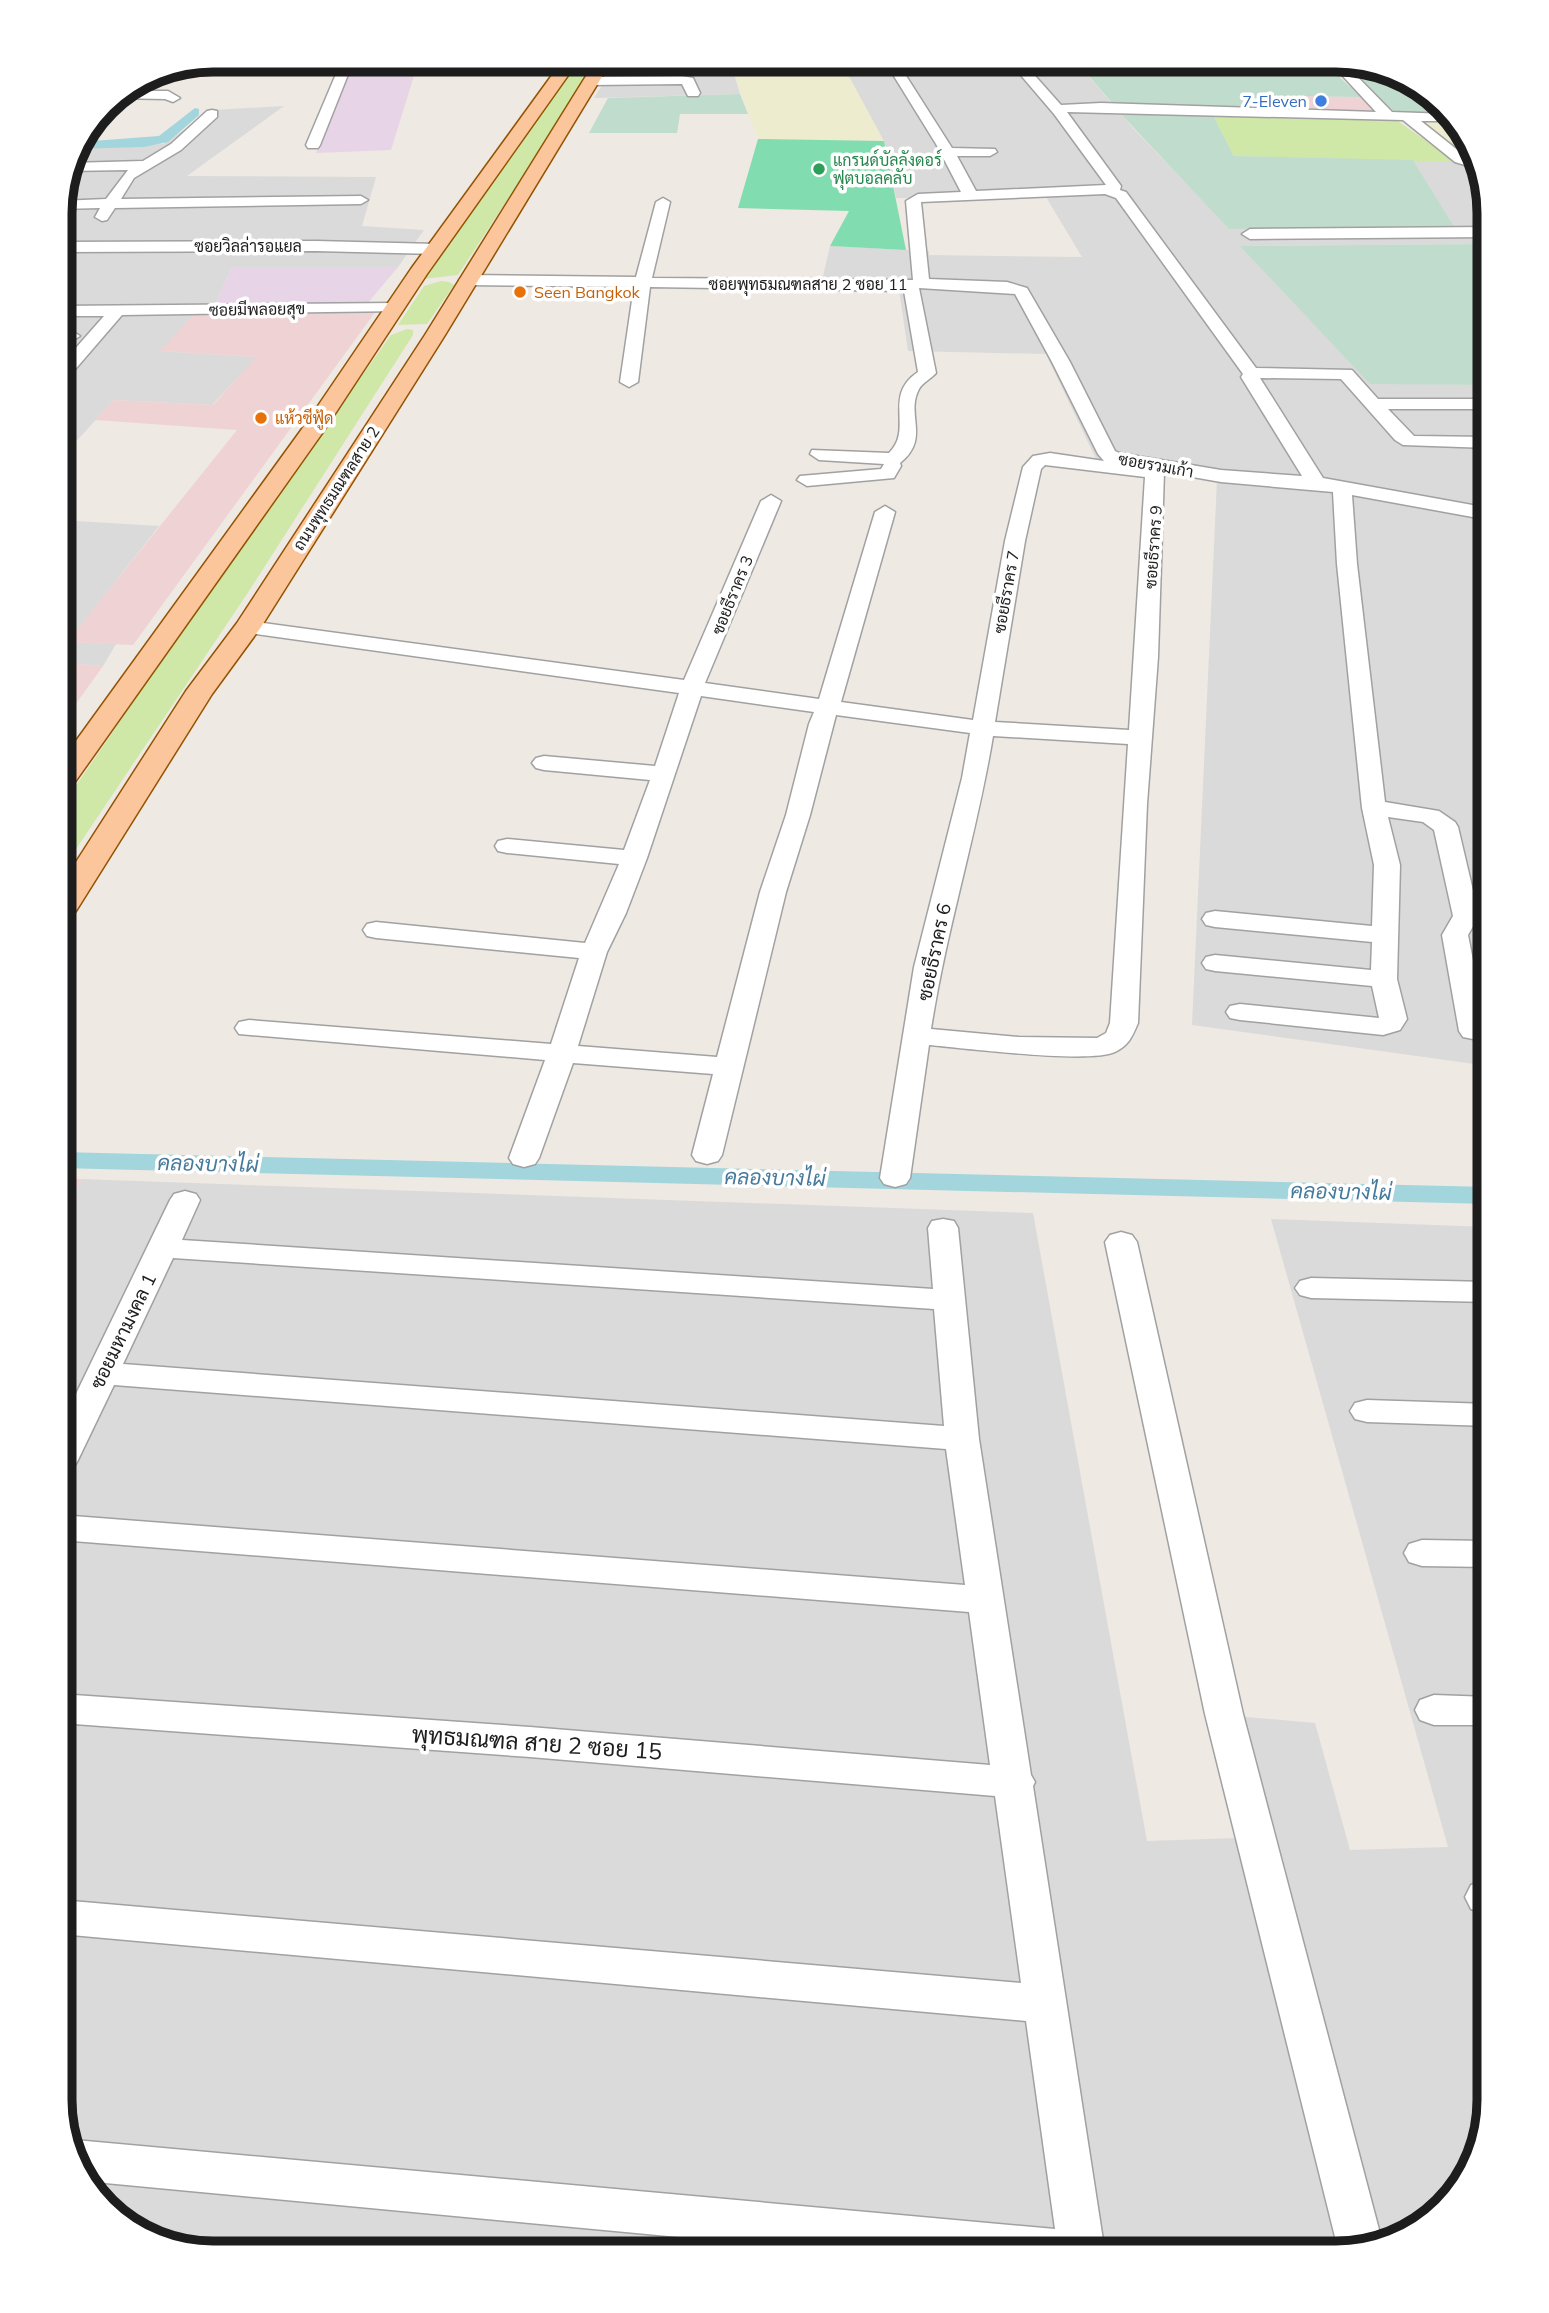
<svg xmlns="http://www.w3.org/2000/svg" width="1549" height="2313" font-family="Mulish,Sarabun,sans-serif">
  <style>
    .residential { fill: #dbdada }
    .commercial { fill: #efd2d4 }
    .industrial { fill: #e7d4e6 }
    .farmland { fill: #edecce }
    .grass { fill: #cfe8a8 }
    .wetland { fill: #c0dccc }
    .pitch { fill: #81ddaf }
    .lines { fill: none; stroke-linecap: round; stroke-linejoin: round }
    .canal { fill: #a3d5dc; fill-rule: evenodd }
    .minor-casing { stroke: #a1a1a1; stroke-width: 3 }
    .major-casing { stroke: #945302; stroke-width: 3 }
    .minor { fill: #fff; fill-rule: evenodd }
    .major { fill: #fbc69b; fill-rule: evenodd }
    .shop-dot { fill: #3f7fe0; stroke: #fff; stroke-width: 2.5 }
    .leisure-dot { fill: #2e9e5b; stroke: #fff; stroke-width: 2.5 }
    .food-dot { fill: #e8710a; stroke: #fff; stroke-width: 2.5 }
    .labels { text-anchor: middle; stroke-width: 7; stroke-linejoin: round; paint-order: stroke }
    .far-shop-label { font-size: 16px; fill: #366cbe; stroke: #fff; text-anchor: end }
    .far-leisure-label { font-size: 16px; fill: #27864d; stroke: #fff; text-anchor: start }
    .far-street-label { font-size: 16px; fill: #1d1d1d; stroke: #fff }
    .far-food-label { font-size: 16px; fill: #c56008; stroke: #fff; text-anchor: start }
    .street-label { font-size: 19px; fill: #1d1d1d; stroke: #fff }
    .water-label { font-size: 21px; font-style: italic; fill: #457a9c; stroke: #fff }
    .near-street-label { font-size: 23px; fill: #1d1d1d; stroke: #fff }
    .rim { fill: none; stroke: #1d1d1d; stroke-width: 9 }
  </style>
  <rect width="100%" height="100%" fill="#eee9e3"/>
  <g class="residential">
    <polygon points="618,60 1227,60 1232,68 1078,64 1132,127 1229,228 1453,227 1413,160 1476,162 1489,212 1489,244 1241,246 1370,383 1489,385 1489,1066 1192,1025 1217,480 1096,459 1046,354 908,351 899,290 820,289 830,246 929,251 929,255 1082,257 1046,197 896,198 884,141 733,69 740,94 594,98"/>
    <polygon points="284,106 187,176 376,177 362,226 424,230 398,267 232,267 215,304 366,305 197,311 161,351 257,357 212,405 114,400 60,459 60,203 71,153 75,148 163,144 213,110"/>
    <polygon points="60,520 159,526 68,642 116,644 103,666 60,663"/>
    <polygon points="82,1179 1033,1213 1147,1841 1268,1837 1235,1716 1315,1723 1350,1850 1448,1847 1271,1219 1489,1227 1489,2101 1469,2177 1413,2233 1337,2253 203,2253 128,2228 80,2177 60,2101 60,1222"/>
  </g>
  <g class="commercial">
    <polygon points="1295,96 1361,97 1375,111 1298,108"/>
    <polygon points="197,311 376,311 133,645 67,642 237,430 95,420 114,400 213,405 256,357 160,351"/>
    <polygon points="60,663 103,666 60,726"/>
    <polygon points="60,1179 82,1179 60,1222"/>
  </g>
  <g class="industrial">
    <polygon points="417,66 391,150 316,153 351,68"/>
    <polygon points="232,267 398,267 366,305 215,304"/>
  </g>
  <g class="farmland">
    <polygon points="732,69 845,69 884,141 758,139"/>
    <polygon points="1418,121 1456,122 1469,136 1476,162"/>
  </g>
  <g class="grass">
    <polygon points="577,60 599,60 458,275 424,279"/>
    <polygon points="1212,113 1395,119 1456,162 1234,156"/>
    <polygon points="441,281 449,282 454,285 427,324 398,325 424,286"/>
    <polygon points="407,329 413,330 413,335 249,591 60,873 60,809 233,556 391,335"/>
  </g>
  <g class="wetland">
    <polygon points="1227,60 1321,60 1361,97 1295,96 1298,108 1112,103 1087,74 1118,74 1108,64 1231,68"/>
    <polygon points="1349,71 1379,71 1421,85 1449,115 1396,114"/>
    <polygon points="740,94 748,114 680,114 677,133 589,133 608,98"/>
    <polygon points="1117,110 1212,113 1234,156 1413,160 1454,227 1229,229"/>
    <polygon points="1489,244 1489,385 1370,384 1240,246"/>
  </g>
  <polygon class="pitch" points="758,139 884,141 906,250 830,246 849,211 738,208"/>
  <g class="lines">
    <g class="canal">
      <polygon points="195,108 199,109 199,115 168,142 144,147 74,149 79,142 159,136"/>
      <polygon points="60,1152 1489,1187 1489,1204 60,1168"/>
    </g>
    <defs>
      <g id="minor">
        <polygon points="232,60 226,64 205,61"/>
        <polygon points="339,60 351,60 351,67 320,145 318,148 308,148 306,145 339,67"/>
        <path d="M 884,60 L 896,60 L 952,148 L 995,149 L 997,152 L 990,156 L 957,156 L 976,191 L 1106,185 L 1054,114 L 1008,60 L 1021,60 L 1061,105 L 1101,103 L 1376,112 L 1328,60 L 1341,60 L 1392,112 L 1448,114 L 1455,121 L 1421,121 L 1465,156 L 1475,160 L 1478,169 L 1455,162 L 1403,120 L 1067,112 L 1121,186 L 1120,190 L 1126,192 L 1256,368 L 1352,370 L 1378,399 L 1489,399 L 1489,409 L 1388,409 L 1414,436 L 1489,437 L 1489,448 L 1403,445 L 1395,440 L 1341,379 L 1260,378 L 1323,478 L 1489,508 L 1489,520 L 1352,495 L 1357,564 L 1385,802 L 1439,811 L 1455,822 L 1458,827 L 1479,916 L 1468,935 L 1487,1031 L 1483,1037 L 1473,1039 L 1463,1037 L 1459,1031 L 1442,935 L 1453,916 L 1434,830 L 1423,822 L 1388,817 L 1400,865 L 1397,979 L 1407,1019 L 1400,1030 L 1383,1035 L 1240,1020 L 1230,1018 L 1226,1012 L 1230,1006 L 1240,1004 L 1379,1018 L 1372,986 L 1215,971 L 1206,969 L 1202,963 L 1206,957 L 1215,955 L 1371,970 L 1372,942 L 1215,927 L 1206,925 L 1202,919 L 1206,913 L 1215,911 L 1372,926 L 1374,865 L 1362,808 L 1337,564 L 1333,492 L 1221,482 L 1164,472 L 1158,657 L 1147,804 L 1138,1023 C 1132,1037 1129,1045 1115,1052 C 1090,1064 963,1048 929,1045 L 910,1178 L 906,1184 L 895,1187 L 884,1184 L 880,1178 L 914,967 L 962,778 L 970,733 L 836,715 L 810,815 L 786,892 L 722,1155 L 718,1161 L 707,1164 L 696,1161 L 692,1155 L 713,1074 L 573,1063 L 539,1158 L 535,1164 L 524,1167 L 513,1164 L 509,1158 L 545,1060 L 239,1034 L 235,1028 L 239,1022 L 249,1020 L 551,1044 L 579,958 L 376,938 L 367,936 L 363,930 L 367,924 L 376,922 L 585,943 L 619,864 L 507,853 L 498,851 L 495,846 L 498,841 L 507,839 L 624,850 L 650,780 L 544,770 L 536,768 L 532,763 L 536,758 L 544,756 L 655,766 L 679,693 L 248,633 L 240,632 L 237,627 L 240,622 L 248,621 L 684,680 L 761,501 L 771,495 L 781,501 L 705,683 L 819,699 L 875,512 L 885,506 L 895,512 L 841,702 L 973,720 L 1005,541 L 1023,467 L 1033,456 L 1050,453 L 1104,461 L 1098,454 L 1052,362 L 1015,294 L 919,288 L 936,373 C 931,379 923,382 919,389 C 905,415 931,438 900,463 L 901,466 L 894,478 L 807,486 L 797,480 L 800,476 L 881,469 L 884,464 L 819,460 L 810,454 L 812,450 L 889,453 C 914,429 882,396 918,372 L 904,291 L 650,287 L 638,382 L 629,387 L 620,382 L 634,287 L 467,285 L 459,280 L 467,275 L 636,277 L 656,202 L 663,198 L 670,202 L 652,278 L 913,280 L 906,201 L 918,194 L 961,192 L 936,144 ZM 1105,194 L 1116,198 L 1243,374 L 1241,377 L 1302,476 L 1221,470 L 1119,453 L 1115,451 L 1070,362 L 1027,288 L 1007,282 L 929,279 L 921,202 ZM 1045,465 L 1145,477 L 1129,730 L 995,722 L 1025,541 L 1041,469 ZM 701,696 L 814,712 L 809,724 L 786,815 L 760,892 L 717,1057 L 578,1046 L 607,952 L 626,913 L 647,858 ZM 993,736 L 1128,744 L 1110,1023 L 1106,1033 L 1097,1038 L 1019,1037 L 931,1029 C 946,930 977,834 993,736 Z"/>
        <polygon points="682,76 693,78 700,93 698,96 688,96 682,84 591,85 585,81 591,77"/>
        <polygon points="124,91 168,91 180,98 173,102 165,99 114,98"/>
        <polygon points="212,110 217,111 217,117 181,150 134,178 121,199 361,196 368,200 361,204 115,208 107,220 102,221 95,217 100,208 60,209 60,201 106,199 128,170 68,171 69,163 143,161 171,144 207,111"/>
        <polygon points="1489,227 1489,237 1250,239 1242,234 1250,229"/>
        <polygon points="316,241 436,244 444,249 436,254 316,251 60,252 60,242"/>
        <polygon points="396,303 404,308 402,311 122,315 66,380 60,381 60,366 104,316 60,316 60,306"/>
        <polygon points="60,331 72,331 80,336 72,341 60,341"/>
        <path d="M 185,1191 L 196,1194 L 200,1200 L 182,1240 L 933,1289 L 928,1228 L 932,1221 L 943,1219 L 954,1221 L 958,1228 L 979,1439 L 1031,1775 L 1035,1782 L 1033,1786 L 1105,2253 L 848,2253 L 84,2181 L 80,2177 L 70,2141 L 75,2140 L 1055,2229 L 1026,2021 L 60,1934 L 60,1900 L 1021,1983 L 995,1796 L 530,1757 L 60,1723 L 60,1694 L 530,1727 L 990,1765 L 969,1612 L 60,1540 L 60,1515 L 965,1585 L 946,1449 L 114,1385 L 77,1462 L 72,1470 L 60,1474 L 60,1427 L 170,1200 L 174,1194 ZM 173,1258 L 934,1309 L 944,1426 L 123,1364 Z"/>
        <polygon points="1121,1232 1132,1235 1137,1242 1243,1714 1382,2241 1339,2253 1205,1714 1105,1242 1110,1235"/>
        <polygon points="1311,1278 1489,1282 1489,1302 1311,1298 1300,1295 1295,1288 1300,1281"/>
        <polygon points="1367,1400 1489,1404 1489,1426 1367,1422 1355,1419 1350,1411 1355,1403"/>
        <polygon points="1422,1540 1489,1541 1489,1567 1422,1566 1409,1562 1404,1553 1409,1544"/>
        <polygon points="1434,1695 1489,1697 1489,1725 1434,1725 1420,1720 1415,1710 1420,1700"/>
        <polygon points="1486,1880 1489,1881 1489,1915 1471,1909 1465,1897 1471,1885"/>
      </g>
      <g id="major">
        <polygon points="563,60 579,60 427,274 323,432 70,789 60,792 60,763 307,422 411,269"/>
        <polygon points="596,60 612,60 445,335 261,627 212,694 76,911 71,918 60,921 60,887 186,691 237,623 425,335"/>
      </g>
    </defs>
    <use href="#minor" class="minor-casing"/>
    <use href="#major" class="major-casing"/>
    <use href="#minor" class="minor"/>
    <use href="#major" class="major"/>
  </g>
  <circle class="shop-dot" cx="1321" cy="101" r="7"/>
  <circle class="leisure-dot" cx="819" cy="169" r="7"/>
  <g class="food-dot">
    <circle cx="520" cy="292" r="7"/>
    <circle cx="261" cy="418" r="7"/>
  </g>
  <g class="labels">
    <g class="far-shop-label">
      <text x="1307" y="107">7-Eleven</text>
    </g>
    <g class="far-leisure-label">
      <text x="833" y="166">แกรนด์บัลลังดอร์<tspan x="833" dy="18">ฟุตบอลคลับ</tspan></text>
    </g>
    <g class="far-street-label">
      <text x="248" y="252">ซอยวิลล่ารอแยล</text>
      <text x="808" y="290">ซอยพุทธมณฑลสาย 2 ซอย 11</text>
      <text transform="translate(257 309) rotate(-1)" y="6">ซอยมีพลอยสุข</text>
      <text transform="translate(1156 465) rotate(10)" y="6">ซอยรวมเก้า</text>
      <text transform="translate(336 488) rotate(-57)" y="6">ถนนพุทธมณฑลสาย 2</text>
      <text transform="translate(1153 547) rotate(-86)" y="6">ซอยธีราคร 9</text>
      <text transform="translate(1006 592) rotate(-80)" y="6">ซอยธีราคร 7</text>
      <text transform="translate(732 595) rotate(-68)" y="6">ซอยธีราคร 3</text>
    </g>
    <g class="far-food-label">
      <text x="534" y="298">Seen Bangkok</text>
      <text x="275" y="424">แห้วซีฟู้ด</text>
    </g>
    <g class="street-label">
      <text transform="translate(934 952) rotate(-78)" y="7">ซอยธีราคร 6</text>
      <text transform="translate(123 1331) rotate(-64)" y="7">ซอยมหามงคล 1</text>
    </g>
    <g class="water-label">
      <text transform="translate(208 1164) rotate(1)" y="7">คลองบางไผ่</text>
      <text transform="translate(775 1178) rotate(1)" y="7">คลองบางไผ่</text>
      <text transform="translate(1341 1192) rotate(1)" y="7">คลองบางไผ่</text>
    </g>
    <g class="near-street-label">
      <text transform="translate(537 1743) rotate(4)" y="8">พุทธมณฑล สาย 2 ซอย 15</text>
    </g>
  </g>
  <path d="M0 0H1549V2313H0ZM213 72H1336A141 141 0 0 1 1477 213V2100A141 141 0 0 1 1336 2241H213A141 141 0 0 1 72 2100V213A141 141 0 0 1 213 72Z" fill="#fff" fill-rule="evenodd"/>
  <path class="rim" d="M213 72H1336A141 141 0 0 1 1477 213V2100A141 141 0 0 1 1336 2241H213A141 141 0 0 1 72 2100V213A141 141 0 0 1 213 72Z"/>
</svg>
